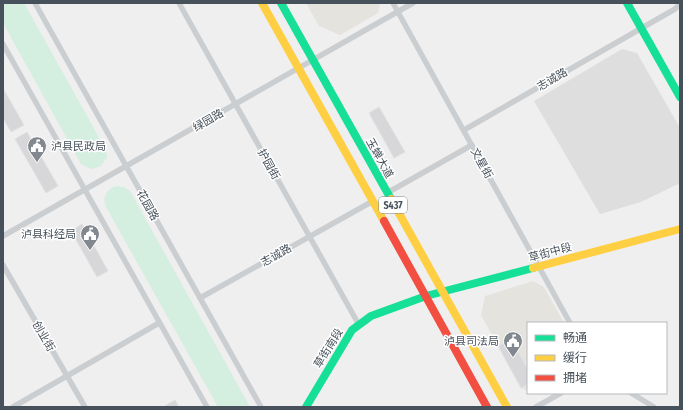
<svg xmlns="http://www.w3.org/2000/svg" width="683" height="410" font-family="'Fira Sans Condensed','Noto Sans SC',sans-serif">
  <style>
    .commercial { fill: #e4e3dd }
    .education { fill: #dededf }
    .green { fill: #d4eedf }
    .building { fill: #d7d7d9; stroke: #e1e1e2 }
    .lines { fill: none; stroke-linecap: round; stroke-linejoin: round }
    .street { stroke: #cbced0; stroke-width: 5.5 }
    .fast { stroke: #16e098; stroke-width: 8 }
    .slow { stroke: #ffcf43; stroke-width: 8 }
    .jam { stroke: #f24e42; stroke-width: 8 }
    .labels { text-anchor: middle; stroke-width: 3; stroke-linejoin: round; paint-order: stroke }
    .shield { fill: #fff; stroke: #7e858c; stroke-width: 1 }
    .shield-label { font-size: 10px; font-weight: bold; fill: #47515b }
    .street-label { font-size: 11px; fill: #47515b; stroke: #fff }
    .poi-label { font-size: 11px; fill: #47515b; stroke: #fff; text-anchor: end }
  </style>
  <rect width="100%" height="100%" fill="#f0efef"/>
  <g class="commercial">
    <polygon points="306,3 380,3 378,13 340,35 319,26"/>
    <polygon points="533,281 544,287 564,323 528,323 528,391 521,388 481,315 485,296"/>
  </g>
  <polygon class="education" points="622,49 637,53 680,128 680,187 678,184 641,202 600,214 534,101"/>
  <g class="green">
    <polygon points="3,3 24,3 106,150 107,157 101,166 91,169 81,164 3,23"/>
    <path d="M 116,186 L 124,187 L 130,191 L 250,407 L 218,407 L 105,205 C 103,196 107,189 116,186 Z"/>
  </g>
  <g class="building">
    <polygon points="4,90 24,125 11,132 3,118"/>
    <polygon points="379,107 405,152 394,158 369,113"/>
    <polygon points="27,132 58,186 46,193 15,139"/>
    <polygon points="82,224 108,271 97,277 71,231"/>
    <polygon points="511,339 528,370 528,384 521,388 498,346"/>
    <polygon points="175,400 179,407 163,407"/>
  </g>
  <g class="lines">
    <g class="street">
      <polyline points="35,3 261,407"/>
      <polyline points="179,3 359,325"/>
      <polyline points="393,3 570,323"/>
      <polyline points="3,44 207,407"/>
      <polyline points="464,130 675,9 680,4"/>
      <polyline points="387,193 472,145"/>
      <polyline points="3,236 413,3"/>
      <polyline points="3,265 85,407"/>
      <polyline points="200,298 373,201"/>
      <polyline points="631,393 654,407"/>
      <polyline points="13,407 159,323"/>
      <polyline points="536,407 561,393"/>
    </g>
    <g class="fast">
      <polyline points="281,3 391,199"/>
      <polyline points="627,3 680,97"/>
      <polyline points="306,407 352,330 371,316 426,296 533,268"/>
    </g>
    <g class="slow">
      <polyline points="262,3 384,221"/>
      <polyline points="391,199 507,407"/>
      <polyline points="533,268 680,229"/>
    </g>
    <polyline class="jam" points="384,221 487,407"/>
  </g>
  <defs>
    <symbol id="civic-pin" viewBox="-11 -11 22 30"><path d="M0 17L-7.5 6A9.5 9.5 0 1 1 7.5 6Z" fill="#82888f" stroke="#fff"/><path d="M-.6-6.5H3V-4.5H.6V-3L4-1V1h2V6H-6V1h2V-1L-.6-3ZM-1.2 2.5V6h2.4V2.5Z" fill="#fff"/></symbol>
  </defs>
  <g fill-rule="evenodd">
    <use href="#civic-pin" x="26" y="135" width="22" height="30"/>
    <use href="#civic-pin" x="79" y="223" width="22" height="30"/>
    <use href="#civic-pin" x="502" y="330" width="22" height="30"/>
  </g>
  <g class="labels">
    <rect class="shield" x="379" y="197" width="28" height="16" rx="3"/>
    <g class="shield-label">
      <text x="393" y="209">S437</text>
    </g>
    <g class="street-label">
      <text transform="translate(552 79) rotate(-30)" y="4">志诚路</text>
      <text transform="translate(208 120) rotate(-30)" y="4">绿园路</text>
      <text transform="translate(380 158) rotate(61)" y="4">玉蝉大道</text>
      <text transform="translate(482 163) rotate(61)" y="4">文星街</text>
      <text transform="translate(269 164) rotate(61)" y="4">护园街</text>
      <text transform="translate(148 205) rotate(61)" y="4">花园路</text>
      <text transform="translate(550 252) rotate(-15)" y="4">草街中段</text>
      <text transform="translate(276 255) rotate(-29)" y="4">志诚路</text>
      <text transform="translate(44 336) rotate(60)" y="4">创业街</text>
      <text transform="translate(328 348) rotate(-58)" y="4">草街南段</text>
    </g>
    <g class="poi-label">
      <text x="51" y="150" text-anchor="start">泸县民政局</text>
      <text x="76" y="238">泸县科经局</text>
      <text x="499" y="345">泸县司法局</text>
    </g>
  </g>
  <rect width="683" height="410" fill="none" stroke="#47515b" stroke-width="8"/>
  <rect x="527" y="322" width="140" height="72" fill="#ffffff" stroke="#b5b9bd"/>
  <rect x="535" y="335" width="20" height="6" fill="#16e098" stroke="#b5b9bd"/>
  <text x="563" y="342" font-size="12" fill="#47515b">畅通</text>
  <rect x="535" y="355" width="20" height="6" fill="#ffcf43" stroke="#b5b9bd"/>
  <text x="563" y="362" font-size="12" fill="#47515b">缓行</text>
  <rect x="535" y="375" width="20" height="6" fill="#f24e42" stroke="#b5b9bd"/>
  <text x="563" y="382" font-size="12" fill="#47515b">拥堵</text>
</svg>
